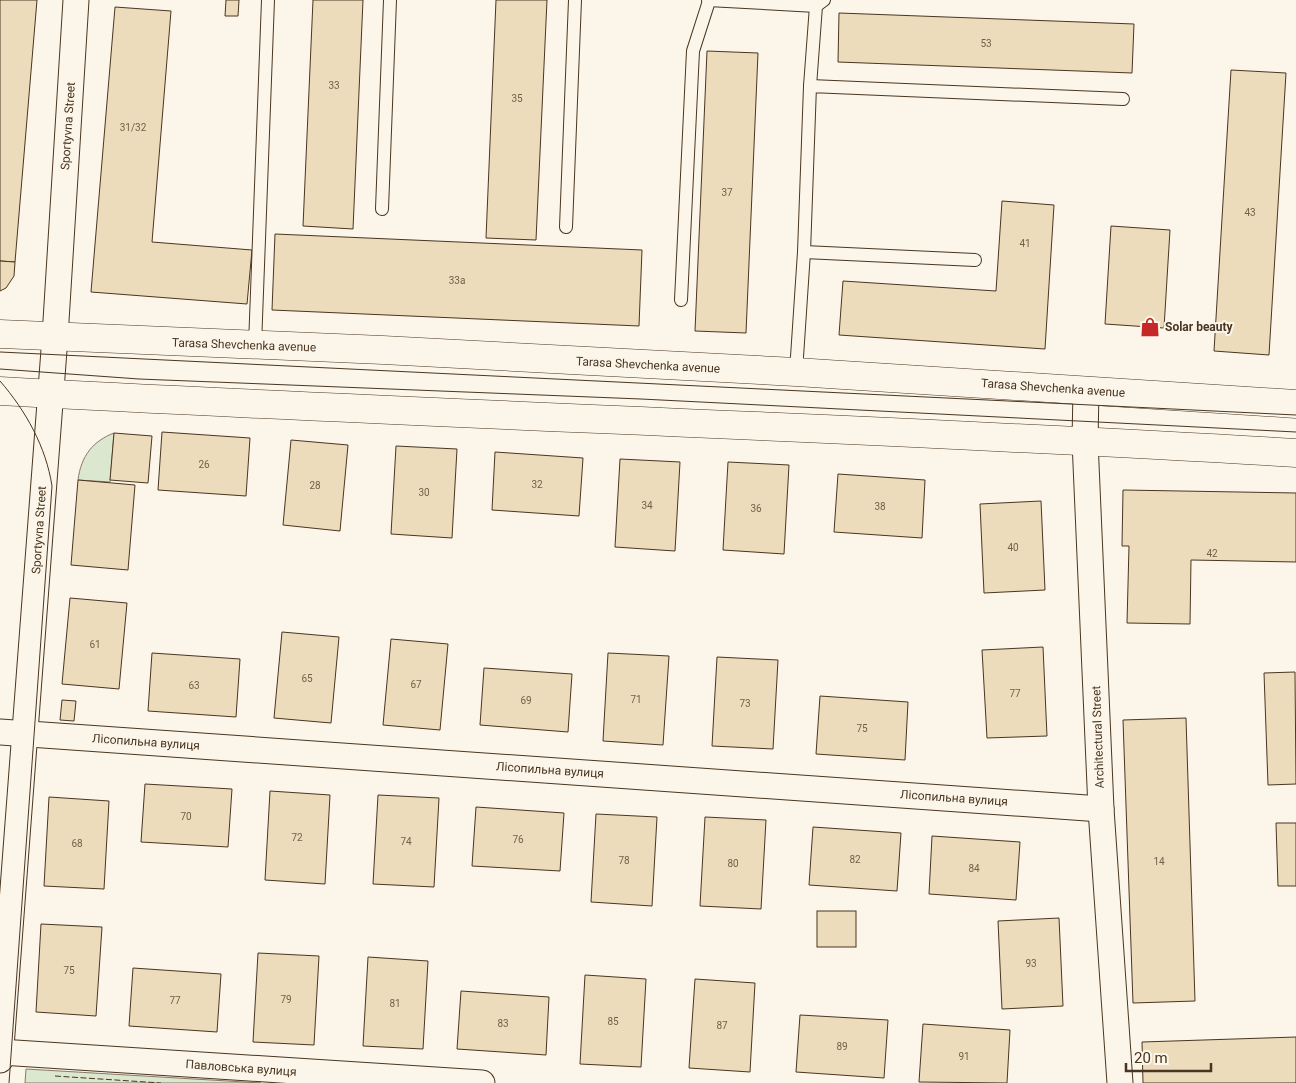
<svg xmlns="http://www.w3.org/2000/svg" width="1296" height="1083" font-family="Roboto,sans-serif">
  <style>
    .green { fill: #dce7d0; stroke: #887966 }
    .building { fill: #ecdcbc; stroke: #4a3520 }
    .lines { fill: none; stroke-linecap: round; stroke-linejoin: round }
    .service-casing { stroke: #4a3520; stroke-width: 14 }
    .minor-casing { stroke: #4a3520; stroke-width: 27 }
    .secondary-casing { stroke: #4a3520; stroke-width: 29 }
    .service { stroke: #fbf6e9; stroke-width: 12 }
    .minor { stroke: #fbf6e9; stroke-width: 25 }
    .secondary { stroke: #fbf6e9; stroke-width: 28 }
    .tram { stroke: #4a3520; stroke-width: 1 }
    .fence { stroke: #4a3520; stroke-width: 1; stroke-dasharray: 6 2.5; stroke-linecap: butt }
    .labels { text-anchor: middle; stroke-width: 4; stroke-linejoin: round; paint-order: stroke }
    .number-label { font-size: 10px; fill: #725f47 }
    .street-label { font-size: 12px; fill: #4a3520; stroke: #fbf6e9 }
    .poi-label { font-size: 12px; font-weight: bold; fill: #4a3520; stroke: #fbf6e9; text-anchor: start }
  </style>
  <rect width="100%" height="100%" fill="#fbf6e9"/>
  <g class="green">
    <path d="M 114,433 L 110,482 L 78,480 C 81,456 93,441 114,433 Z"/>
    <polygon points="26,1069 261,1083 25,1083"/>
  </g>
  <g class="building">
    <polygon points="0,0 37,0 15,262 0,261"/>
    <polygon points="226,0 239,0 238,16 225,16"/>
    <polygon points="313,0 363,0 353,229 303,226"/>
    <polygon points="496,0 547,0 536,240 486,238"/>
    <polygon points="115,7 171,11 152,242 252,250 247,304 91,292"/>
    <polygon points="839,13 1134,24 1132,73 838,62"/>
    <polygon points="707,51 758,53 746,333 695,331"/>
    <polygon points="1231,70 1286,73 1269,355 1214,351"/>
    <polygon points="1002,201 1054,205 1045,349 839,335 843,281 996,291"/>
    <polygon points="1111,226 1170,230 1164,328 1105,324"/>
    <polygon points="275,234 642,250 639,326 272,310"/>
    <polygon points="0,261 15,262 14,276 6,288 0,291"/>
    <polygon points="162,432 250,438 246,496 158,490"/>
    <polygon points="114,433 152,436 148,483 110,480"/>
    <polygon points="291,440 348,445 340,531 283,525"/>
    <polygon points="396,446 457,449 452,538 391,534"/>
    <polygon points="495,452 583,458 579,516 492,510"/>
    <polygon points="620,459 680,462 675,551 615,547"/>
    <polygon points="728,462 789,465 784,554 723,550"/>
    <polygon points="838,474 925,480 922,538 834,532"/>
    <polygon points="78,480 135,485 128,570 71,565"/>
    <polygon points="1123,490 1296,493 1296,562 1191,560 1190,624 1127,623 1129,546 1122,546"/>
    <polygon points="1041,501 1045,590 984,593 980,504"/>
    <polygon points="70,598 127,603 119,689 62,684"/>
    <polygon points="282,632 339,637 331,723 274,718"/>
    <polygon points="391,639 448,644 440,730 383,725"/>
    <polygon points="1043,647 1047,736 987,738 982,650"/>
    <polygon points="152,653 240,659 236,717 148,711"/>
    <polygon points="608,653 669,656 663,745 603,741"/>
    <polygon points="717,657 778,660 773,749 712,746"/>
    <polygon points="484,668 572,674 568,732 480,725"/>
    <polygon points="1295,672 1296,784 1268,785 1264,673"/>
    <polygon points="820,696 908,702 905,760 816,754"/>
    <polygon points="62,700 76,701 74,721 60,720"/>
    <polygon points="1186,718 1195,1001 1133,1003 1123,720"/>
    <polygon points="145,784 232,789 228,847 141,842"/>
    <polygon points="270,791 330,795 325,884 265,880"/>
    <polygon points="378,795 439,798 434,887 373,884"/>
    <polygon points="49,797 109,801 104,889 44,886"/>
    <polygon points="476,807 564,813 560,871 472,866"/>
    <polygon points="596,814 657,817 652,906 591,902"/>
    <polygon points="705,817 766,820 761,909 700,906"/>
    <polygon points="1276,823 1296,823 1296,886 1278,886"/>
    <polygon points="813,827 901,833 897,891 809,885"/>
    <polygon points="932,836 1020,842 1016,900 929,894"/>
    <rect x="817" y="911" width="39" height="36"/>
    <polygon points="1059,918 1063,1006 1002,1009 998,921"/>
    <polygon points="41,924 102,927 96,1016 36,1012"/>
    <polygon points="258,953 319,956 314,1045 253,1042"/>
    <polygon points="368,957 428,961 423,1049 363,1046"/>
    <polygon points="133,968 221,974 217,1032 129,1026"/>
    <polygon points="585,975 646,979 641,1067 580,1064"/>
    <polygon points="695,979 755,983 750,1072 689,1068"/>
    <polygon points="461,991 549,997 546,1055 457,1049"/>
    <polygon points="800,1015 888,1020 884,1078 796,1072"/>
    <polygon points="923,1024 1010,1030 1007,1083 919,1082"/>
    <polygon points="1296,1037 1296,1083 1143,1083 1142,1042"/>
  </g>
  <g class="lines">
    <defs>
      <g id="service">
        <polyline points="708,0 816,6"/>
        <polyline points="810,86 816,6 824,0"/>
        <polyline points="382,209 390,0"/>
        <polyline points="566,227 575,0"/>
        <polyline points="804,252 975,260"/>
        <polyline points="681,300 693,51 709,1"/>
        <polyline points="255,345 268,0"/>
        <polyline points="796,372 804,252 810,86 1123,99"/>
      </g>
      <g id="minor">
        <polyline points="1086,390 1085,441 1101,809 1120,1083"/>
        <polyline points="0,732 1101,809"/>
        <polyline points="0,1052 482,1083"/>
        <polyline points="0,1060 55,337 76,0"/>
      </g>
      <g id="secondary">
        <polyline points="0,334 383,350 796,372 1296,404"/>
        <path d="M 0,391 C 432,415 864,427 1296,453"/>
      </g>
    </defs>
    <use href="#service" class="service-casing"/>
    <use href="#minor" class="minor-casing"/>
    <use href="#secondary" class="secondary-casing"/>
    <use href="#service" class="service"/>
    <use href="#minor" class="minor"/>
    <use href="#secondary" class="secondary"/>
    <g class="tram">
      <polyline points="0,352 1296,415"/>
      <polyline points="0,369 139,379 641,399 1296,432"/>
      <path d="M 0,381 C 26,411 46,447 52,486 L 9,1083"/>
    </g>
    <polyline class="fence" points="55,1076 161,1083"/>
  </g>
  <defs>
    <symbol id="shop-bare" viewBox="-9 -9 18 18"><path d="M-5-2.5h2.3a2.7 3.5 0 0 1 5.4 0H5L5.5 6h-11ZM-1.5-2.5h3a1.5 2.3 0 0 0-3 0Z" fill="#c62828" stroke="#fbf6e9" stroke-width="2.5" paint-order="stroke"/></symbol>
  </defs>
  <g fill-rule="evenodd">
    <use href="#shop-bare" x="1136" y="313" width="28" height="28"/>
  </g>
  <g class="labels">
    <g class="number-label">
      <text x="986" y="47">53</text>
      <text x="334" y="89">33</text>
      <text x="517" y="102">35</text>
      <text x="133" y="131">31/32</text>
      <text x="727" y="196">37</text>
      <text x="1250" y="216">43</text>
      <text x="1025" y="247">41</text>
      <text x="457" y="284">33а</text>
      <text x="204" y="468">26</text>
      <text x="537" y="488">32</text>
      <text x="315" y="489">28</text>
      <text x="424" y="496">30</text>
      <text x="647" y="509">34</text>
      <text x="880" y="510">38</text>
      <text x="756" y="512">36</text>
      <text x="1013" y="551">40</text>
      <text x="1212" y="557">42</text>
      <text x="95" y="648">61</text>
      <text x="307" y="682">65</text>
      <text x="416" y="688">67</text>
      <text x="194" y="689">63</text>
      <text x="1015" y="697">77</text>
      <text x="636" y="703">71</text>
      <text x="526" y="704">69</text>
      <text x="745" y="707">73</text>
      <text x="862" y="732">75</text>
      <text x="186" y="820">70</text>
      <text x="297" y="841">72</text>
      <text x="518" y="843">76</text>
      <text x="406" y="845">74</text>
      <text x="77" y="847">68</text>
      <text x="855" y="863">82</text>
      <text x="624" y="864">78</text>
      <text x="1159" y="865">14</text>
      <text x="733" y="867">80</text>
      <text x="974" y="872">84</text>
      <text x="1031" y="967">93</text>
      <text x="69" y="974">75</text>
      <text x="286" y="1003">79</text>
      <text x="175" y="1004">77</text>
      <text x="395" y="1007">81</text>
      <text x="613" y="1025">85</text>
      <text x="503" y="1027">83</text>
      <text x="722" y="1029">87</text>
      <text x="842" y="1050">89</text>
      <text x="964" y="1060">91</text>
    </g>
    <g class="street-label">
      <text transform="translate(68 126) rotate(-86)" y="4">Sportyvna Street</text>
      <text transform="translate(244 345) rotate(2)" y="4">Tarasa Shevchenka avenue</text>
      <text transform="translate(648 365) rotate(3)" y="4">Tarasa Shevchenka avenue</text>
      <text transform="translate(1053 388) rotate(4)" y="4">Tarasa Shevchenka avenue</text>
      <text transform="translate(39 530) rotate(-86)" y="4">Sportyvna Street</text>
      <text transform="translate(1098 737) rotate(-92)" y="4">Architectural Street</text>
      <text transform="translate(146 742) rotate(4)" y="4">Лісопильна вулиця</text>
      <text transform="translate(550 770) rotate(4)" y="4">Лісопильна вулиця</text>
      <text transform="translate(954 798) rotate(4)" y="4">Лісопильна вулиця</text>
      <text transform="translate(241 1068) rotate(4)" y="4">Павловська вулиця</text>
    </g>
    <g class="poi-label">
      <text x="1165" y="331">Solar beauty</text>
    </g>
  </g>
  <path d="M1126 1063v8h85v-8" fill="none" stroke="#4a3520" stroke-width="2.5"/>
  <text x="1134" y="1063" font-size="15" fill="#4a3520" stroke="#fbf6e9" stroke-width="4" paint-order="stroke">20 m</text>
</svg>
